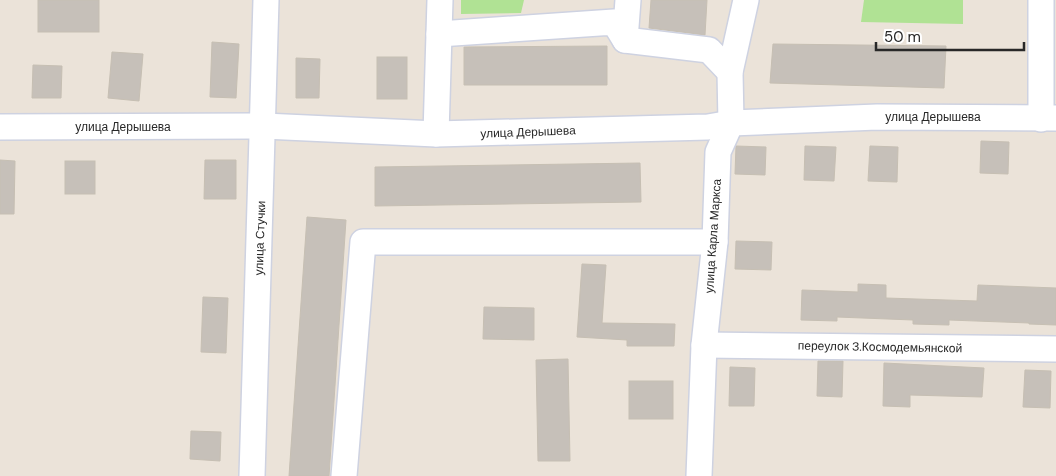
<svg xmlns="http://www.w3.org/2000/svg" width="1056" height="476" font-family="'DM Sans',sans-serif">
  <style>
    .green { fill: #b0e294 }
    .building { fill: #c6c0b9; stroke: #c6bfb3 }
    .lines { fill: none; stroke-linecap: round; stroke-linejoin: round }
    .minor-casing { stroke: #ced2e1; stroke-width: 28 }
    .minor { stroke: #fff; stroke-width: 25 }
    .labels { text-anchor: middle; stroke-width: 5; stroke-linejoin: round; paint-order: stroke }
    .street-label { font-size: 12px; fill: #282828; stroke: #fff }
  </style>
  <rect width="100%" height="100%" fill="#ebe3d9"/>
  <g class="green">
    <polygon points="461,0 524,0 521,13 461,14"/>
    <polygon points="864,0 963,0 963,24 861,22"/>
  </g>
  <g class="building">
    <rect x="38" y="0" width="61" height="32"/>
    <polygon points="651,0 707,0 705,35 649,28"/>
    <polygon points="212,42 239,44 236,98 210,97"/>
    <polygon points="773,44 946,46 944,88 770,83"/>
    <polygon points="607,46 607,85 464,85 464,47"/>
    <polygon points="112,52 143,54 139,101 108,98"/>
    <rect x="377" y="57" width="30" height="42"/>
    <polygon points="296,58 320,59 319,98 296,98"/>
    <polygon points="33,65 62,66 61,98 32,98"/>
    <polygon points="981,141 1009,142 1008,174 980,173"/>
    <polygon points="736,146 766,147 765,175 735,174"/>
    <polygon points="805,146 836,147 834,181 804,180"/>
    <polygon points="870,146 898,147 897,182 868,181"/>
    <polygon points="0,160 15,161 14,214 0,214"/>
    <polygon points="205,160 236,160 236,199 204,199"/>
    <rect x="65" y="161" width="30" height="33"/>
    <polygon points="640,163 641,202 375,206 375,167"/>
    <polygon points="307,217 346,220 329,476 289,476"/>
    <polygon points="736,241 772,242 771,270 735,269"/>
    <polygon points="582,264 606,265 602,323 675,324 674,346 627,346 627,340 577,337"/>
    <polygon points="858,284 886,285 886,298 977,301 978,285 1056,288 1056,325 1029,324 1029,323 949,320 949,325 913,324 913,320 837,317 837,321 801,320 802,290 858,292"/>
    <polygon points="203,297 228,298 226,353 201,352"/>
    <polygon points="484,307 534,308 534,340 483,339"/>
    <polygon points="568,359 570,461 538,461 536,360"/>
    <polygon points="818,361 843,361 842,397 817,396"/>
    <polygon points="884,363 984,368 982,397 910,395 910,407 883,406"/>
    <polygon points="730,367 755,368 754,406 729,406"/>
    <polygon points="1025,370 1051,371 1050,408 1023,407"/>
    <rect x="629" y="381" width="44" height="38"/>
    <polygon points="191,431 221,432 220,461 190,459"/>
  </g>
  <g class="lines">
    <defs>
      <g id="minor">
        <polyline points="439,34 614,22 625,40 709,50 730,72"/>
        <polyline points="625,40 628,0"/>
        <polyline points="1041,119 1041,0"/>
        <polyline points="0,127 264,126 436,134 708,127 731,123 877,117 1056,118"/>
        <polyline points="436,134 440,0"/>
        <polyline points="704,345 1056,349"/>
        <polyline points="252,476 266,0"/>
        <polyline points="344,476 363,242 715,242"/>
        <polyline points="699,476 704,345 715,242 718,152 731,123 730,72 746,0"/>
      </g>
    </defs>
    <use href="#minor" class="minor-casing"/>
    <use href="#minor" class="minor"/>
  </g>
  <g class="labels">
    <g class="street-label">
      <text x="933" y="121">улица Дерышева</text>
      <text x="123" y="131">улица Дерышева</text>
      <text transform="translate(528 132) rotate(-2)" y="4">улица Дерышева</text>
      <text transform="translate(713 236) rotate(-86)" y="4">улица Карла Маркса</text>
      <text transform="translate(260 238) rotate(-88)" y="4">улица Стучки</text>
      <text transform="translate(880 347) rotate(1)" y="4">переулок З.Космодемьянской</text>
    </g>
  </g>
  <path d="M876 42v8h148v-8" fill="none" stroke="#282828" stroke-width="2.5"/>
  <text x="884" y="42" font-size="15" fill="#282828" stroke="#ffffff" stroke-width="4" paint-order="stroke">50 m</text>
</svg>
